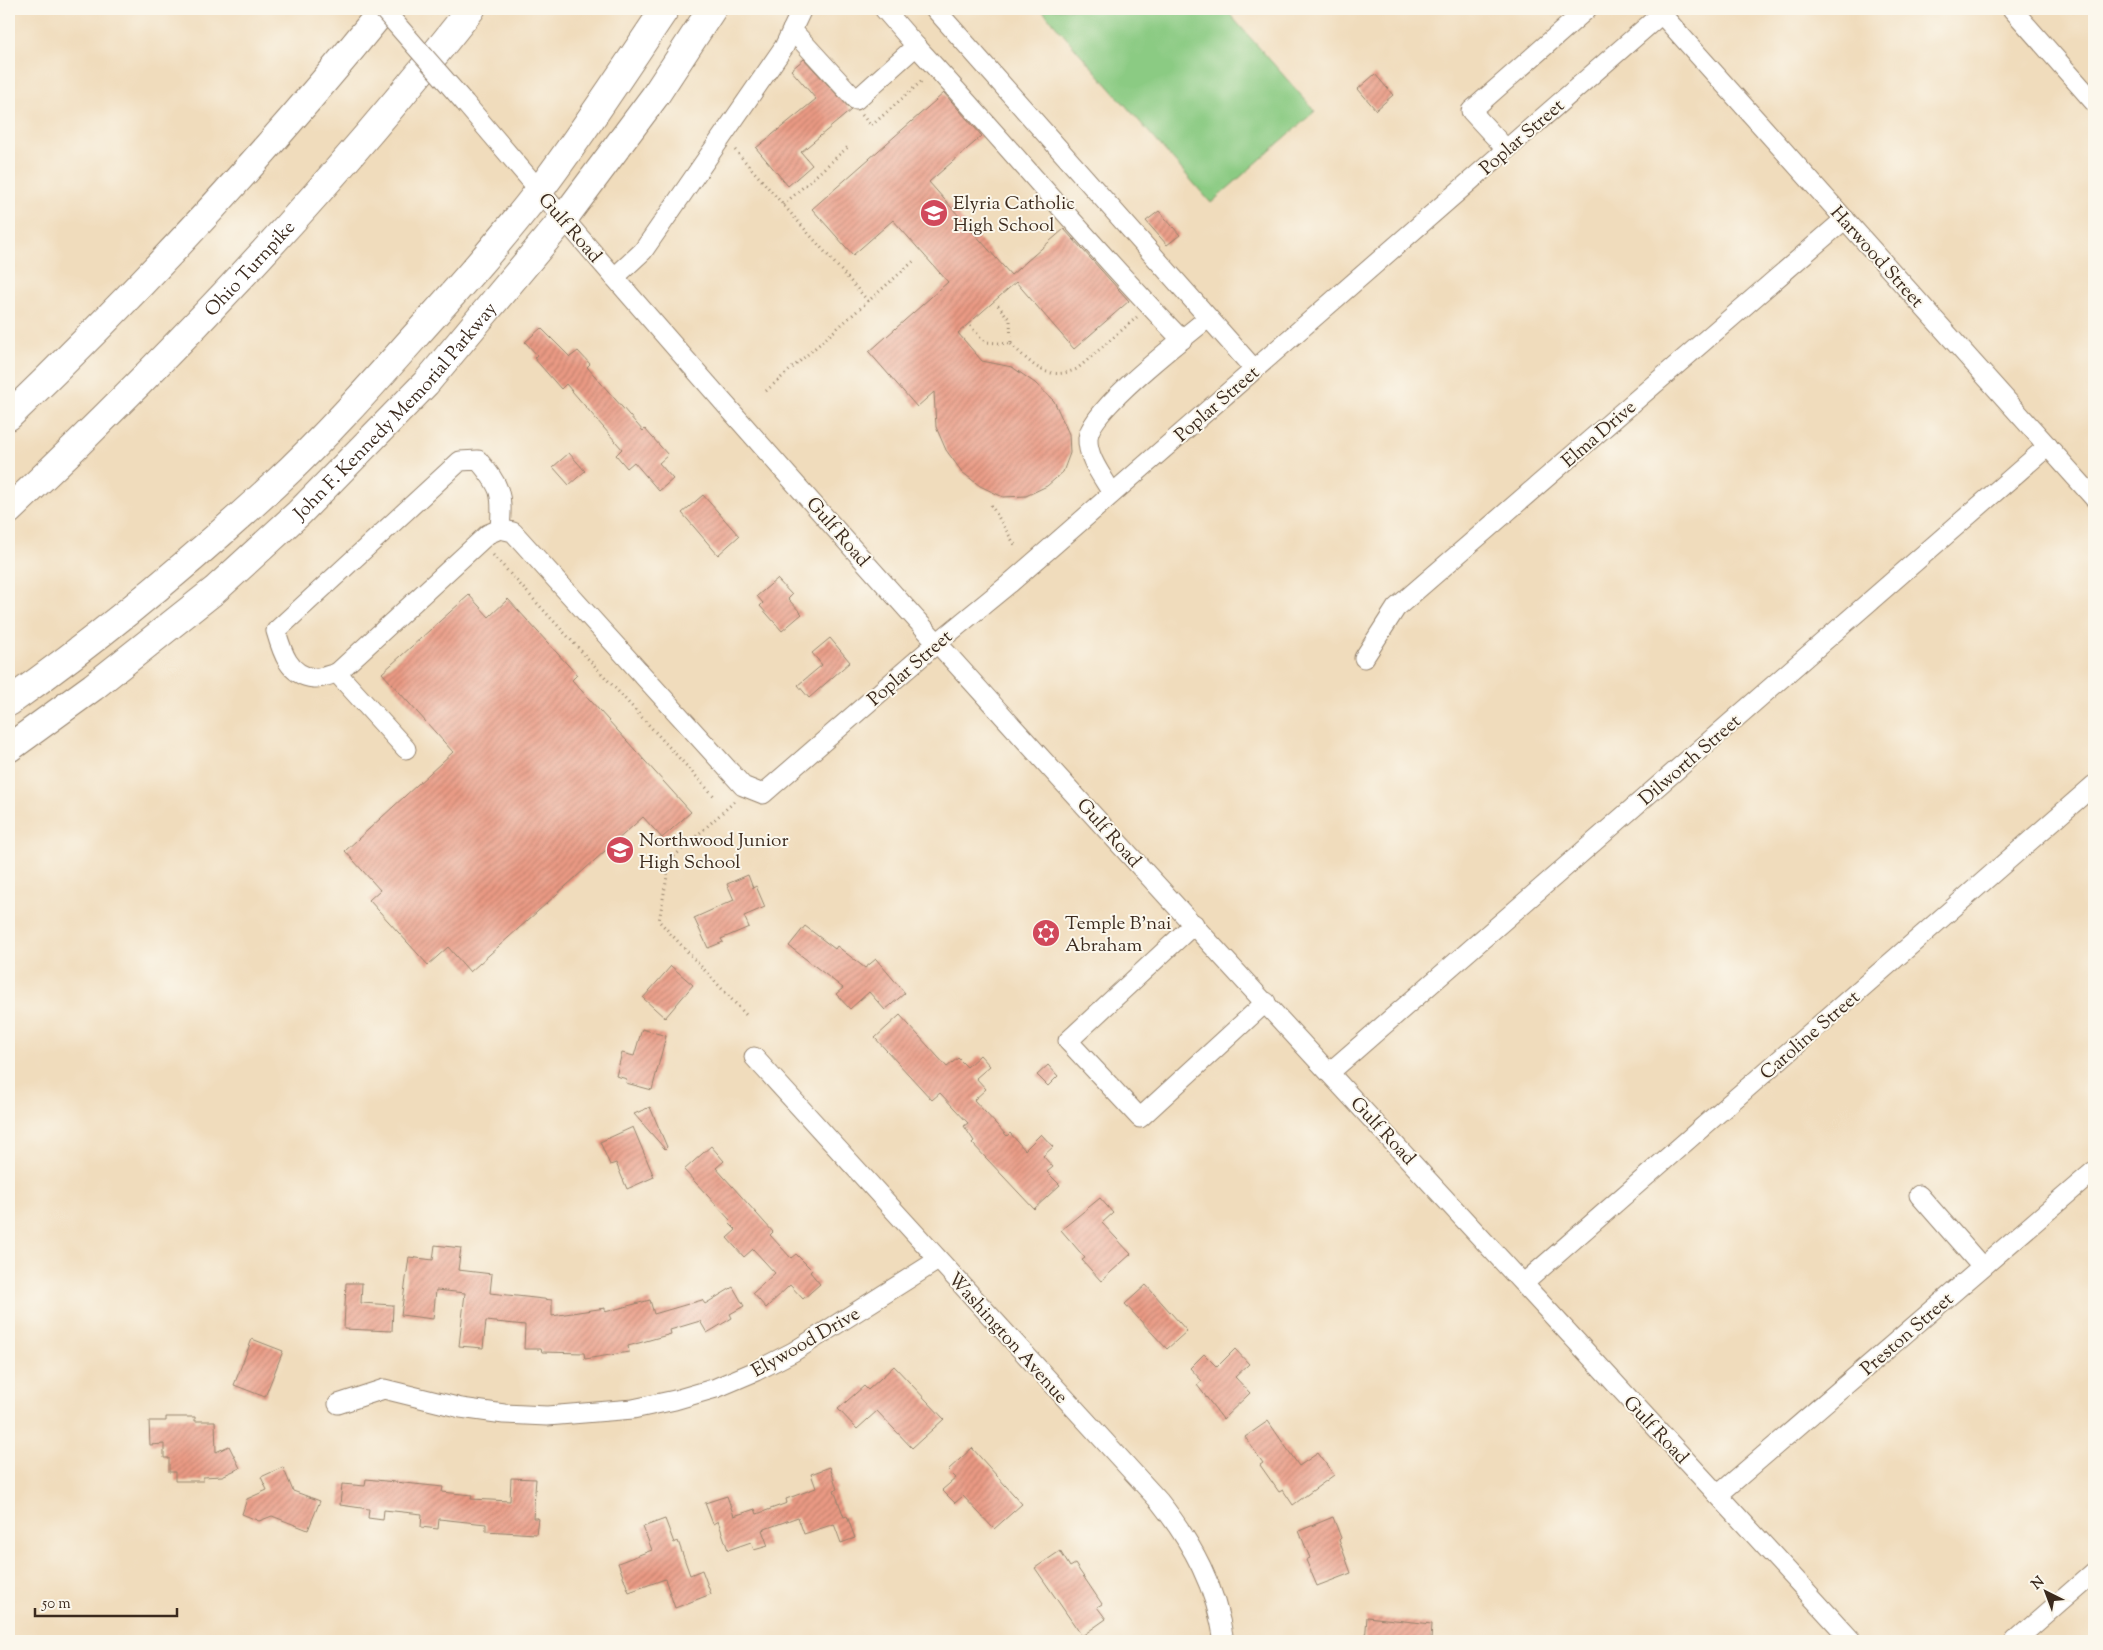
<svg xmlns="http://www.w3.org/2000/svg" width="2103" height="1650" font-family="'Sorts Mill Goudy',serif">
  <style>
    .pitch { fill: #8bcb83; stroke: #637a50 }
    .building { fill: url(#building-hatch) }
    .lines { fill: none; stroke-linecap: round; stroke-linejoin: round }
    .minor-casing { stroke: #96836d; stroke-width: 21 }
    .highway-casing { stroke: #96836d; stroke-width: 30 }
    .path { stroke: #96836d; stroke-width: 3; stroke-dasharray: 1 4; stroke-linecap: butt }
    .minor { stroke: #fff; stroke-width: 19 }
    .highway { stroke: #fff; stroke-width: 28 }
    .minor-bridge-casing { stroke: #96836d; stroke-width: 21; stroke-linecap: butt }
    .minor-bridge { stroke: #fff; stroke-width: 19 }
    .labels { text-anchor: middle; stroke-width: 4; stroke-linejoin: round; paint-order: stroke }
    .street-label { font-size: 19px; fill: #3b2a1e; stroke: #fbf7ec }
    .poi-label { font-size: 19px; fill: #3b2a1e; stroke: #fbf7ec; text-anchor: start }
  </style>
  <defs>
    <pattern id="building-hatch" width="6" height="6" patternUnits="userSpaceOnUse" patternTransform="scale(1.25)"><rect width="6" height="6" fill="#ea9a84"/><path d="M-1 1l2-2M0 6l6-6M5 7l2-2" fill="none" stroke="#bf7e6b"/></pattern>
  </defs>
  <rect width="100%" height="100%" fill="#fbf7ec"/>
  <filter id="ink" filterUnits="userSpaceOnUse"><feTurbulence type="fractalNoise" baseFrequency=".02" numOctaves="2"/><feDisplacementMap in="SourceGraphic" scale="10" xChannelSelector="R" yChannelSelector="G"/><feConvolveMatrix kernelMatrix="1 2 1 2 8 2 1 2 1" color-interpolation-filters="sRGB"/></filter>
  <filter id="wash" filterUnits="userSpaceOnUse"><feTurbulence type="fractalNoise" baseFrequency=".0096" numOctaves="4" result="noise"/><feDisplacementMap in="SourceGraphic" scale="20" xChannelSelector="R" yChannelSelector="G"/><feGaussianBlur stdDeviation="1.12" result="paint"/><feColorMatrix in="noise" values="0 0 0 0 0 0 0 0 0 0 0 0 0 0 0 0 0 1.4 0 .05"/><feComposite in="paint" operator="in"/></filter>
  <g filter="url(#wash)">
    <rect width="100%" height="100%" fill="#f0dcbc"/>
    <polygon class="pitch" points="1041,9 1225,9 1315,111 1211,203"/>
    <g id="blocks">
      <g class="building">
        <polygon points="804,59 851,110 801,152 812,165 788,186 756,148 816,99 791,70"/>
        <polygon points="1375,74 1393,95 1376,110 1358,89"/>
        <polygon points="944,93 982,136 929,182 1011,275 1064,229 1129,301 1074,349 1016,282 958,333 982,361 1012,367 1035,383 1054,401 1069,434 1070,453 1063,472 1047,486 1026,496 1003,497 980,486 962,472 946,450 936,427 934,392 917,407 869,352 948,282 893,220 853,255 812,209"/>
        <polygon points="1159,211 1180,235 1167,245 1146,221"/>
        <polygon points="541,328 570,357 578,351 590,364 587,367 643,431 645,429 668,455 659,463 673,479 659,491 634,462 627,468 616,455 622,449 566,384 561,389 534,358 537,355 525,342"/>
        <polygon points="569,453 585,471 569,485 553,467"/>
        <polygon points="703,495 739,536 718,555 682,513"/>
        <polygon points="777,579 792,595 788,599 802,614 782,631 760,606 763,603 757,596"/>
        <polygon points="469,595 489,617 508,599 577,675 572,680 691,812 662,838 643,817 470,972 448,947 428,965 369,900 380,890 345,851 453,752 382,673"/>
        <polygon points="830,638 850,662 809,698 798,685 822,665 812,653"/>
        <polygon points="748,875 753,888 756,886 765,907 744,916 749,927 721,939 723,942 708,948 694,918 734,900 727,884"/>
        <polygon points="805,926 835,949 837,946 865,968 876,959 905,993 885,1010 869,992 850,1009 836,994 843,988 789,946"/>
        <polygon points="671,966 693,985 665,1018 643,998"/>
        <polygon points="900,1015 947,1067 958,1058 967,1067 980,1055 990,1066 976,1078 986,1089 974,1100 1007,1136 1010,1133 1025,1150 1041,1134 1053,1147 1043,1156 1053,1167 1047,1172 1060,1185 1034,1209 972,1143 974,1141 964,1126 968,1123 940,1093 932,1100 875,1038"/>
        <polygon points="642,1029 666,1036 652,1090 626,1083 627,1079 616,1076 622,1053 634,1056"/>
        <polygon points="1048,1065 1058,1076 1048,1086 1037,1075"/>
        <polygon points="650,1107 667,1147 665,1149 634,1114"/>
        <polygon points="633,1127 654,1177 627,1189 616,1163 610,1165 600,1142"/>
        <polygon points="711,1146 724,1161 716,1168 773,1232 770,1235 791,1258 796,1254 812,1270 810,1272 820,1284 803,1299 790,1285 766,1308 753,1293 775,1273 753,1249 744,1257 727,1238 736,1230 728,1222 730,1220 684,1170"/>
        <polygon points="1100,1198 1113,1213 1102,1223 1131,1254 1101,1281 1082,1260 1085,1258 1061,1230"/>
        <polygon points="435,1245 461,1248 458,1270 492,1274 490,1293 552,1300 552,1316 605,1308 605,1312 650,1300 654,1314 702,1300 705,1304 733,1287 744,1306 730,1314 732,1318 707,1333 700,1321 670,1330 671,1334 628,1346 629,1352 585,1359 584,1353 542,1352 541,1349 524,1349 525,1325 486,1321 483,1348 459,1346 465,1293 436,1290 433,1319 401,1315 409,1257 433,1260"/>
        <polygon points="346,1283 362,1283 361,1303 393,1305 392,1331 344,1329"/>
        <polygon points="1146,1285 1187,1331 1167,1349 1125,1304"/>
        <polygon points="252,1339 283,1351 265,1397 234,1385"/>
        <polygon points="1235,1349 1249,1364 1235,1377 1250,1393 1223,1419 1197,1385 1202,1381 1190,1368 1204,1354 1217,1367"/>
        <polygon points="894,1366 944,1419 912,1448 877,1411 857,1429 838,1409 864,1386 868,1390"/>
        <polygon points="166,1417 195,1417 195,1421 215,1421 216,1452 229,1446 240,1468 222,1476 203,1477 203,1481 175,1481 175,1472 169,1472 169,1458 164,1458 164,1444 150,1445 149,1421 166,1421"/>
        <polygon points="1268,1421 1299,1466 1318,1453 1334,1475 1293,1505 1283,1490 1279,1492 1260,1465 1263,1463 1245,1437"/>
        <polygon points="972,1448 1022,1504 994,1529 963,1496 955,1503 942,1490 956,1478 948,1470"/>
        <polygon points="283,1467 293,1491 320,1501 308,1530 272,1516 259,1521 242,1514 247,1499 267,1490 261,1477"/>
        <polygon points="830,1467 837,1489 834,1490 844,1517 847,1516 855,1538 841,1543 834,1524 804,1534 798,1517 762,1530 768,1546 754,1550 751,1542 728,1550 718,1521 713,1524 705,1503 727,1496 734,1516 755,1509 757,1514 787,1503 786,1499 816,1488 811,1474"/>
        <polygon points="511,1478 536,1479 533,1518 538,1518 536,1534 486,1531 486,1524 439,1519 438,1529 421,1527 422,1514 384,1510 383,1520 368,1518 369,1509 340,1505 342,1484 365,1486 366,1479 443,1487 442,1492 472,1495 471,1499 510,1501"/>
        <polygon points="1333,1517 1341,1538 1339,1540 1351,1573 1317,1586 1306,1560 1310,1558 1299,1531"/>
        <polygon points="665,1519 674,1543 678,1541 690,1575 702,1570 711,1594 675,1608 665,1579 629,1592 618,1563 652,1550 643,1527"/>
        <polygon points="1060,1551 1070,1567 1075,1564 1102,1604 1097,1607 1106,1619 1082,1636 1035,1568"/>
        <polygon points="1367,1617 1432,1624 1431,1641 1365,1641"/>
      </g>
    </g>
  </g>
  <g filter="url(#ink)">
    <use href="#blocks" fill-opacity="0" stroke="#96836d" stroke-width="1"/>
    <g class="lines">
      <defs>
        <g id="minor">
          <polyline points="935,9 1254,369"/>
          <polyline points="1657,9 2094,498"/>
          <polyline points="2012,9 2094,102"/>
          <polyline points="792,30 856,100 916,46 884,9"/>
          <path d="M 916,46 C 1006,143 1090,245 1182,340"/>
          <path d="M 465,103 C 911,630 1386,1132 1852,1641"/>
          <polyline points="1506,149 1471,111 1587,9"/>
          <polyline points="615,277 643,251 784,47 802,9"/>
          <path d="M 1112,493 C 1103,477 1087,458 1088,438 C 1090,409 1183,339 1208,318"/>
          <polyline points="1364,658 1396,608 1845,219"/>
          <path d="M 337,673 C 331,674 321,679 314,678 C 289,676 282,652 276,631 L 460,461 L 478,460 C 501,487 503,493 500,529"/>
          <polyline points="406,749 337,673 488,534 500,529 513,532 743,786 763,794 937,643 1009,584 1667,9"/>
          <polyline points="1194,924 1068,1041 1140,1118 1266,1002"/>
          <path d="M 754,1057 L 1159,1501 C 1193,1544 1216,1587 1224,1641"/>
          <polyline points="1330,1072 2048,446"/>
          <polyline points="1919,1195 1982,1267"/>
          <polyline points="1524,1283 2094,785"/>
          <polyline points="338,1404 384,1389 461,1408 504,1414 547,1416 633,1409 675,1400 716,1388 756,1371 793,1352 938,1260"/>
          <polyline points="1718,1495 2094,1171"/>
          <polyline points="2015,1641 2094,1572"/>
        </g>
        <g id="highway">
          <path d="M 9,416 C 142,288 268,152 384,9"/>
          <path id="s1" d="M 9,510 C 174,354 331,187 471,9"/>
          <path d="M 9,702 C 102,636 190,563 274,485 C 328,435 377,379 426,324 C 465,281 503,238 539,191 C 583,133 624,70 665,9"/>
          <path id="s2" d="M 9,748 L 93,687 L 215,590 L 299,513 L 426,383 L 564,218 L 655,96 L 712,9"/>
        </g>
      </defs>
      <use href="#minor" class="minor-casing"/>
      <use href="#highway" class="highway-casing"/>
      <g class="path">
        <polyline points="862,115 871,126 923,80"/>
        <polyline points="735,150 868,301"/>
        <polyline points="783,205 848,147"/>
        <polyline points="970,326 985,342 1011,344 1010,320 996,303"/>
        <path d="M 1011,344 C 1033,365 1046,382 1077,369 L 1137,317"/>
        <polyline points="766,391 915,260"/>
        <polyline points="991,505 1015,545"/>
        <polyline points="493,555 714,796"/>
        <polyline points="734,802 670,860 659,921 748,1017"/>
      </g>
      <use href="#minor" class="minor"/>
      <use href="#highway" class="highway"/>
      <defs>
        <polyline id="minor-bridge" points="383,9 465,103"/>
      </defs>
      <use href="#minor-bridge" class="minor-bridge-casing"/>
      <use href="#minor-bridge" class="minor-bridge"/>
    </g>
  </g>
  <defs>
    <symbol id="school-disc" viewBox="-11 -11 22 22"><circle r="9.5" fill="#d1495b" stroke="#fbf7ec"/><path d="M0-5L7-2L0 1L-7-2ZM-4 1L0 2.5L4 1V4Q0 6-4 4Z" fill="#fff"/></symbol>
    <symbol id="synagogue-disc" viewBox="-11 -11 22 22"><circle r="9.5" fill="#d1495b" stroke="#fbf7ec"/><path d="M0-6.5L5.6 3.2H-5.6ZM0 6.5L5.6-3.2H-5.6Z" fill="#fff"/></symbol>
  </defs>
  <g fill-rule="evenodd">
    <use href="#school-disc" x="918" y="197" width="32" height="32"/>
    <use href="#school-disc" x="604" y="834" width="32" height="32"/>
    <use href="#synagogue-disc" x="1030" y="917" width="32" height="32"/>
  </g>
  <g class="labels">
    <g class="street-label">
      <text transform="translate(1521 136) rotate(-41)" y="7">Poplar Street</text>
      <text transform="translate(571 227) rotate(49)" y="7">Gulf Road</text>
      <text transform="translate(1878 256) rotate(48)" y="7">Harwood Street</text>
      <text dy="7" stroke="none"><textPath href="#s1" startOffset="341">Ohio Turnpike</textPath></text>
      <text transform="translate(1216 403) rotate(-41)" y="7">Poplar Street</text>
      <text dy="7" stroke="none"><textPath href="#s2" startOffset="514">John F. Kennedy Memorial Parkway</textPath></text>
      <text transform="translate(1598 433) rotate(-41)" y="7">Elma Drive</text>
      <text transform="translate(839 531) rotate(49)" y="7">Gulf Road</text>
      <text transform="translate(909 667) rotate(-41)" y="7">Poplar Street</text>
      <text transform="translate(1689 759) rotate(-41)" y="7">Dilworth Street</text>
      <text transform="translate(1110 832) rotate(48)" y="7">Gulf Road</text>
      <text transform="translate(1809 1034) rotate(-41)" y="7">Caroline Street</text>
      <text transform="translate(1384 1130) rotate(47)" y="7">Gulf Road</text>
      <text transform="translate(1906 1333) rotate(-41)" y="7">Preston Street</text>
      <text transform="translate(1009 1337) rotate(48)" y="7">Washington Avenue</text>
      <text transform="translate(805 1341) rotate(-30)" y="7">Elywood Drive</text>
      <text transform="translate(1657 1429) rotate(47)" y="7">Gulf Road</text>
    </g>
    <g class="poi-label">
      <text x="953" y="209">Elyria Catholic<tspan x="953" dy="22">High School</tspan></text>
      <text x="639" y="846">Northwood Junior<tspan x="639" dy="22">High School</tspan></text>
      <text x="1065" y="929">Temple B'nai<tspan x="1065" dy="22">Abraham</tspan></text>
    </g>
  </g>
  <rect width="2103" height="1650" fill="none" stroke="#fbf7ec" stroke-width="30"/>
  <g transform="translate(2046 1592) rotate(318)" stroke="#fbf7ec" stroke-width="4" paint-order="stroke">
  <path d="M0-4L9 19L0 12L-9 19Z" fill="#3b2a1e"/>
  <text y="-8" font-size="14" font-weight="bold" text-anchor="middle" fill="#3b2a1e">N</text>
  </g>
  <path d="M35 1608v8h142v-8" fill="none" stroke="#3b2a1e" stroke-width="2.5"/>
  <text x="42" y="1608" font-size="15" fill="#3b2a1e" stroke="#fbf7ec" stroke-width="4" paint-order="stroke">50 m</text>
</svg>
